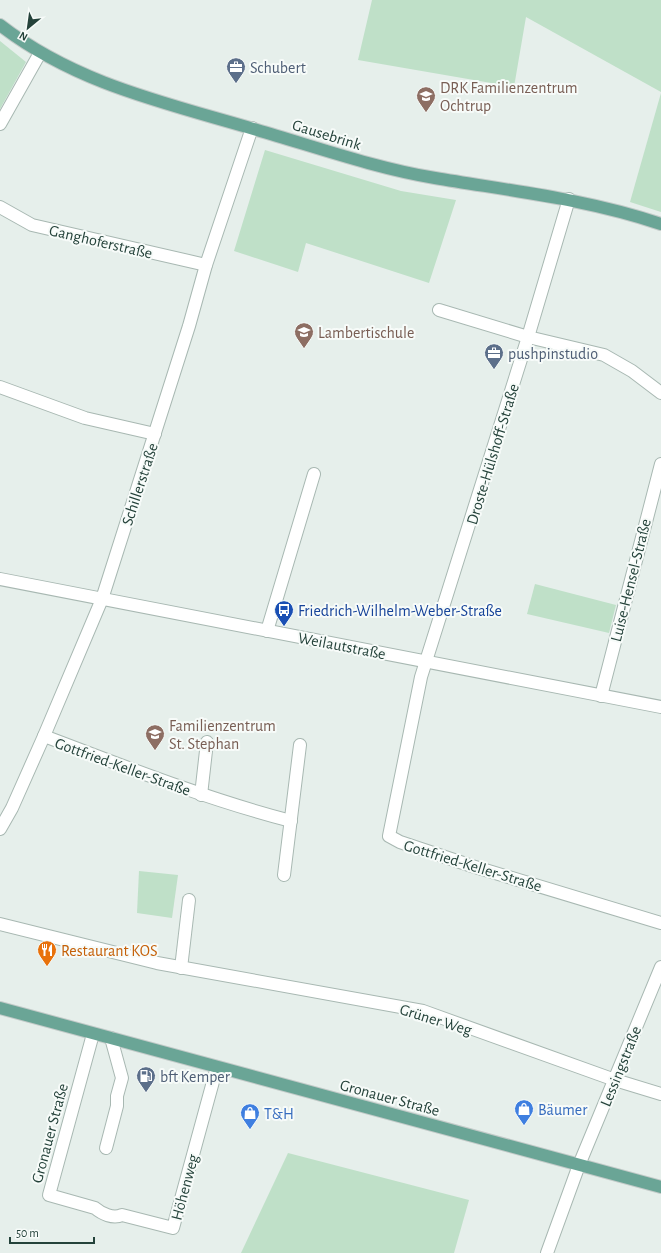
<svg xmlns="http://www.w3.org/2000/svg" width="661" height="1253" font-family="'Alegreya Sans',sans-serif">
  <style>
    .green { fill: #bfe0c8 }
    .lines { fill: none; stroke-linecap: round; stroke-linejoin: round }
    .minor-casing { stroke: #a8b8b2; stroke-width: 14 }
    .major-casing { stroke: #c2cac8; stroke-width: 14 }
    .minor { stroke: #fff; stroke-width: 12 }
    .major { stroke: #6aa596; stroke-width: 12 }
    .labels { text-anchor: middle; stroke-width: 4; stroke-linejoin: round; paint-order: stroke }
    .service-label { font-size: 16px; fill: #4e5e75; stroke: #f7fbf9; text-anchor: start }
    .education-label { font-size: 16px; fill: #785e54; stroke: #f7fbf9; text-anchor: start }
    .street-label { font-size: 16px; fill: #24423a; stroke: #f7fbf9 }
    .transit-label { font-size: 16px; fill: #164399; stroke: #f7fbf9; text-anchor: start }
    .food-label { font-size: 16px; fill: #c56008; stroke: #f7fbf9; text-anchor: start }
    .shop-label { font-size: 16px; fill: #366cbe; stroke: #f7fbf9; text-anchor: start }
  </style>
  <rect width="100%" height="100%" fill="#e6efeb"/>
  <g class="green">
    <polygon points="372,0 661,0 661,92 526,17 514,87 358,60"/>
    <polygon points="0,41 26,62 0,109"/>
    <polygon points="661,93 661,212 630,202"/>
    <polygon points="265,150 401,191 456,200 429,283 306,243 298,272 234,251"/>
    <polygon points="535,584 616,605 609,633 527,614"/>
    <polygon points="139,871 178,875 172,918 137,913"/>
    <polygon points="288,1153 469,1200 454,1253 241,1253"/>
  </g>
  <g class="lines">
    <defs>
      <g id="minor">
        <polyline points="0,124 40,53"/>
        <polyline points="569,199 528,337 421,677 389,836 400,842 472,866 661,923"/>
        <polyline points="0,207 32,225 206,265"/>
        <polyline points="439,310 528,337 604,355 632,371 661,393"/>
        <polyline points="0,387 85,418 155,434"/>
        <polyline points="0,579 661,707"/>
        <polyline points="267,631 314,474"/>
        <polyline points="601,696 661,464"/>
        <path d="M 44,736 C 126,767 206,799 291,821"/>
        <polyline points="201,795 207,742"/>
        <polyline points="0,829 12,808 44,736 102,599 189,326 206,265 252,128"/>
        <polyline points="284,875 300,745"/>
        <polyline points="0,924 157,963 423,1011 615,1080 661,1094"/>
        <polyline points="181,968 189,900"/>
        <path d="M 93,1034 L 49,1195 L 95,1208 C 102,1214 113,1219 122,1215 L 173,1228 L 217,1067"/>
        <polyline points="106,1148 117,1106 117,1096 122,1078 111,1038"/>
        <polyline points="547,1253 579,1165 661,967"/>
      </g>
      <g id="major">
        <path d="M 0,25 C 76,84 166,103 257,130 C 316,147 375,168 435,178 C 512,191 587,199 661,224"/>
        <polyline points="0,1008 661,1187"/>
      </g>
    </defs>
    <use href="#minor" class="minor-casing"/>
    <use href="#major" class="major-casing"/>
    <use href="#minor" class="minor"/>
    <use href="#major" class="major"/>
  </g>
  <defs>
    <symbol id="office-pin" viewBox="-11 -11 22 30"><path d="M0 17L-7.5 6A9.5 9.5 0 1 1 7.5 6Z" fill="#5c6f8a" stroke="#f7fbf9"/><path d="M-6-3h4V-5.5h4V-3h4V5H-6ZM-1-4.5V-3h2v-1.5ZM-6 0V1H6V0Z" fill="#fff"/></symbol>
    <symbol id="school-pin" viewBox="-11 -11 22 30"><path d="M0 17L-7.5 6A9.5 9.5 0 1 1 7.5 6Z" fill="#8d6e63" stroke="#f7fbf9"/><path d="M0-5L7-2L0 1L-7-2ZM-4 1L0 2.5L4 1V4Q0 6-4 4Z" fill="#fff"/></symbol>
    <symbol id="bus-pin" viewBox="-11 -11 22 30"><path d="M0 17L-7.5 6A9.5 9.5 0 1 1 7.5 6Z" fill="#1a4fb4" stroke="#f7fbf9"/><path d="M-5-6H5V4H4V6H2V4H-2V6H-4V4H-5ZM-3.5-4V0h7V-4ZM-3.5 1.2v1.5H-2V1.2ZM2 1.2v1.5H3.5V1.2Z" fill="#fff"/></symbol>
    <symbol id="restaurant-pin" viewBox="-11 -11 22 30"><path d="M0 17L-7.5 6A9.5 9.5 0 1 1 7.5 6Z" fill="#e8710a" stroke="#f7fbf9"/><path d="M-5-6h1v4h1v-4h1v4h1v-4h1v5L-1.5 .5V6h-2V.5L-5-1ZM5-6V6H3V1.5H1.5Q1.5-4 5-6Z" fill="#fff"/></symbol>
    <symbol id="fuel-pin" viewBox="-11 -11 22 30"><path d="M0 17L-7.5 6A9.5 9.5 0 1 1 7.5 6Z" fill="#5c6f8a" stroke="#f7fbf9"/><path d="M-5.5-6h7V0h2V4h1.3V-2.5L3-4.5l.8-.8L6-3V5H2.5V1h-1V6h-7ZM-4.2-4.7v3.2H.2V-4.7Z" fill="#fff"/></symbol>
    <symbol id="shop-pin" viewBox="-11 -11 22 30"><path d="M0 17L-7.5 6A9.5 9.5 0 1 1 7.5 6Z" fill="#3f7fe0" stroke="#f7fbf9"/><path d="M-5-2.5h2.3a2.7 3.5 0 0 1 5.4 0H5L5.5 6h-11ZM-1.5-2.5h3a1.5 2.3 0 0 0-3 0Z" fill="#fff"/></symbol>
  </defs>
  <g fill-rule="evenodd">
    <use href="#office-pin" x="225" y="56" width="22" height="30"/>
    <use href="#school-pin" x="415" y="85" width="22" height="30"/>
    <use href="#school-pin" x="293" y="321" width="22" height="30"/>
    <use href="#office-pin" x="483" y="342" width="22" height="30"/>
    <use href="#bus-pin" x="273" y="599" width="22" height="30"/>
    <use href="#school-pin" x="144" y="723" width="22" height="30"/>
    <use href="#restaurant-pin" x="36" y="939" width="22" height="30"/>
    <use href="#fuel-pin" x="135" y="1065" width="22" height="30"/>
    <use href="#shop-pin" x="513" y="1098" width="22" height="30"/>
    <use href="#shop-pin" x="239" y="1102" width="22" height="30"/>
  </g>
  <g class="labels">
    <g class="service-label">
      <text x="250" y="73">Schubert</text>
      <text x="508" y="359">pushpinstudio</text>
      <text x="160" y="1082">bft Kemper</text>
    </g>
    <g class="education-label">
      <text x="440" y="93">DRK Familienzentrum<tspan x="440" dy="18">Ochtrup</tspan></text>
      <text x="318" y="338">Lambertischule</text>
      <text x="169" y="731">Familienzentrum<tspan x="169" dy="18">St. Stephan</tspan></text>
    </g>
    <g class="street-label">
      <text transform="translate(327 134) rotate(17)" y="6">Gausebrink</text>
      <text transform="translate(101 241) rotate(13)" y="6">Ganghoferstraße</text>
      <text transform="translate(492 454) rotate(-73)" y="6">Droste-Hülshoff-Straße</text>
      <text transform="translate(139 484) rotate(-72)" y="6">Schillerstraße</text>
      <text transform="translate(630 580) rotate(-76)" y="6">Luise-Hensel-Straße</text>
      <text transform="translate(342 645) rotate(11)" y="6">Weilautstraße</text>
      <text transform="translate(123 766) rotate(20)" y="6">Gottfried-Keller-Straße</text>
      <text transform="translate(473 865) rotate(17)" y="6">Gottfried-Keller-Straße</text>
      <text transform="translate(436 1019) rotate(17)" y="6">Grüner Weg</text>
      <text transform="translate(620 1066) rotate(-68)" y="6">Lessingstraße</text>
      <text transform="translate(390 1097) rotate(15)" y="6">Gronauer Straße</text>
      <text transform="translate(49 1133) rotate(-75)" y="6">Gronauer Straße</text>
      <text transform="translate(184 1187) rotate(-75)" y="6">Höhenweg</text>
    </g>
    <g class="transit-label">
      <text x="298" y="616">Friedrich-Wilhelm-Weber-Straße</text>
    </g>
    <g class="food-label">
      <text x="61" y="956">Restaurant KOS</text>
    </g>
    <g class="shop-label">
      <text x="538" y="1115">Bäumer</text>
      <text x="264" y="1119">T&amp;H</text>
    </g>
  </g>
  <g transform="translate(28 28) rotate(209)" stroke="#f7fbf9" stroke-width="3" paint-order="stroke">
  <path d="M0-3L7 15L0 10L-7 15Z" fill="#24423a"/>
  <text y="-6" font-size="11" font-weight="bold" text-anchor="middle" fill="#24423a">N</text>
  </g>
  <path d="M10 1237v6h84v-6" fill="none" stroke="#24423a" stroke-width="2"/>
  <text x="16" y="1237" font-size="12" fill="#24423a" stroke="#f7fbf9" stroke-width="3" paint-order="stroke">50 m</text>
</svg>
